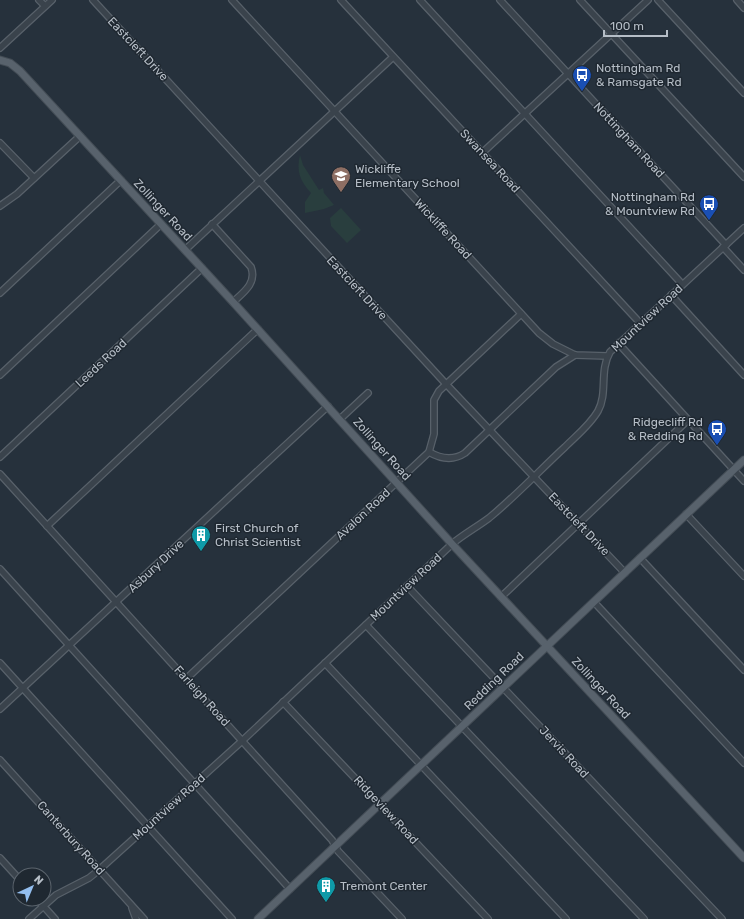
<svg xmlns="http://www.w3.org/2000/svg" width="744" height="919" font-family="Rubik,sans-serif">
  <style>
    .green { fill: #293e3e }
    .lines { fill: none; stroke-linecap: round; stroke-linejoin: round }
    .minor-casing { stroke: #58616a; stroke-width: 8 }
    .major-casing { stroke: #434c55; stroke-width: 9 }
    .minor { stroke: #3a434c; stroke-width: 5.5 }
    .major { stroke: #58626c; stroke-width: 7 }
    .labels { text-anchor: middle; stroke-width: 3; stroke-linejoin: round; paint-order: stroke }
    .street-label { font-size: 12px; fill: #b6bec7; stroke: #1f2831 }
    .poi-label { font-size: 12px; fill: #b6bec7; stroke: #1f2831; text-anchor: start }
  </style>
  <rect width="100%" height="100%" fill="#26313c"/>
  <g class="green">
    <path d="M 300,155 L 303,165 L 319,190 L 323,188 L 324,193 L 334,205 L 324,209 L 305,213 L 305,202 L 311,193 C 300,181 296,171 300,155 Z"/>
    <polygon points="341,208 361,230 347,243 331,226 330,218"/>
  </g>
  <g class="lines">
    <defs>
      <g id="minor">
        <polyline points="39,0 45,6"/>
        <polyline points="93,0 446,384 625,573"/>
        <polyline points="232,0 539,333 553,344 575,355 607,356"/>
        <polyline points="341,0 640,323"/>
        <polyline points="420,0 682,284"/>
        <polyline points="500,0 726,245"/>
        <polyline points="580,0 744,177"/>
        <polyline points="658,0 744,93"/>
        <polyline points="737,0 744,8"/>
        <polyline points="0,48 52,0"/>
        <polyline points="0,143 34,178"/>
        <polyline points="482,153 648,0"/>
        <polyline points="0,206 17,194 80,136"/>
        <path d="M 212,224 L 251,267 C 257,283 244,292 233,302"/>
        <polyline points="723,247 744,270"/>
        <polyline points="185,250 393,57"/>
        <polyline points="0,293 121,180"/>
        <polyline points="671,295 744,375"/>
        <polyline points="618,343 744,481"/>
        <polyline points="0,375 161,224"/>
        <polyline points="340,419 368,393"/>
        <path d="M 429,452 C 441,459 453,461 465,453 L 556,367 L 575,355"/>
        <polyline points="0,457 202,268"/>
        <polyline points="0,474 332,840 338,851 402,919"/>
        <polyline points="686,514 744,576"/>
        <polyline points="47,526 258,329"/>
        <polyline points="640,558 744,670"/>
        <polyline points="0,569 290,889"/>
        <polyline points="407,586 722,919"/>
        <polyline points="501,597 688,420"/>
        <polyline points="594,602 744,763"/>
        <polyline points="366,625 644,919"/>
        <polyline points="0,663 232,919"/>
        <polyline points="325,663 566,919"/>
        <polyline points="186,679 429,452 434,434 434,400 439,391 521,314"/>
        <polyline points="283,702 488,919"/>
        <polyline points="0,709 328,406"/>
        <polyline points="0,760 144,919"/>
        <polyline points="0,858 20,880"/>
        <polyline points="37,899 55,919"/>
        <polyline points="132,908 136,919"/>
        <path d="M 29,919 L 56,895 L 89,878 L 99,870 L 242,741 L 452,544 C 464,534 477,527 489,518 C 516,496 540,470 565,447 C 576,436 590,425 598,411 C 608,393 599,371 610,352 L 744,228"/>
      </g>
      <g id="major">
        <polyline points="0,60 10,63 20,71 233,302 452,544 744,858"/>
        <polyline points="258,919 744,460"/>
      </g>
    </defs>
    <use href="#minor" class="minor-casing"/>
    <use href="#major" class="major-casing"/>
    <use href="#minor" class="minor"/>
    <use href="#major" class="major"/>
  </g>
  <defs>
    <symbol id="bus-pin" viewBox="-11 -11 22 30"><path d="M0 17L-7.5 6A9.5 9.5 0 1 1 7.5 6Z" fill="#1a4fb4" stroke="#1f2831"/><path d="M-5-6H5V4H4V6H2V4H-2V6H-4V4H-5ZM-3.5-4V0h7V-4ZM-3.5 1.2v1.5H-2V1.2ZM2 1.2v1.5H3.5V1.2Z" fill="#fff"/></symbol>
    <symbol id="school-pin" viewBox="-11 -11 22 30"><path d="M0 17L-7.5 6A9.5 9.5 0 1 1 7.5 6Z" fill="#8d6e63" stroke="#1f2831"/><path d="M0-5L7-2L0 1L-7-2ZM-4 1L0 2.5L4 1V4Q0 6-4 4Z" fill="#fff"/></symbol>
    <symbol id="building-pin" viewBox="-11 -11 22 30"><path d="M0 17L-7.5 6A9.5 9.5 0 1 1 7.5 6Z" fill="#0f9aa8" stroke="#1f2831"/><path d="M-4-6H4V6H1V3H-1V6H-4ZM-2.5-4.3h1.7v1.8h-1.7ZM.8-4.3h1.7v1.8H.8ZM-2.5-1h1.7V.8h-1.7ZM.8-1h1.7V.8H.8Z" fill="#fff"/></symbol>
  </defs>
  <g fill-rule="evenodd">
    <use href="#bus-pin" x="571" y="64" width="22" height="30"/>
    <use href="#school-pin" x="330" y="165" width="22" height="30"/>
    <use href="#bus-pin" x="698" y="193" width="22" height="30"/>
    <use href="#bus-pin" x="706" y="418" width="22" height="30"/>
    <use href="#building-pin" x="190" y="524" width="22" height="30"/>
    <use href="#building-pin" x="315" y="875" width="22" height="30"/>
  </g>
  <g class="labels">
    <g class="street-label">
      <text transform="translate(138 49) rotate(47)" y="4">Eastcleft Drive</text>
      <text transform="translate(629 140) rotate(47)" y="4">Nottingham Road</text>
      <text transform="translate(490 161) rotate(47)" y="4">Swansea Road</text>
      <text transform="translate(163 210) rotate(47)" y="4">Zollinger Road</text>
      <text transform="translate(443 229) rotate(47)" y="4">Wickliffe Road</text>
      <text transform="translate(357 288) rotate(47)" y="4">Eastcleft Drive</text>
      <text transform="translate(647 318) rotate(-43)" y="4">Mountview Road</text>
      <text transform="translate(101 363) rotate(-43)" y="4">Leeds Road</text>
      <text transform="translate(382 449) rotate(48)" y="4">Zollinger Road</text>
      <text transform="translate(363 514) rotate(-43)" y="4">Avalon Road</text>
      <text transform="translate(579 524) rotate(46)" y="4">Eastcleft Drive</text>
      <text transform="translate(156 566) rotate(-43)" y="4">Asbury Drive</text>
      <text transform="translate(406 587) rotate(-43)" y="4">Mountview Road</text>
      <text transform="translate(494 681) rotate(-44)" y="4">Redding Road</text>
      <text transform="translate(601 688) rotate(47)" y="4">Zollinger Road</text>
      <text transform="translate(202 696) rotate(48)" y="4">Farleigh Road</text>
      <text transform="translate(564 752) rotate(47)" y="4">Jervis Road</text>
      <text transform="translate(169 807) rotate(-42)" y="4">Mountview Road</text>
      <text transform="translate(386 810) rotate(47)" y="4">Ridgeview Road</text>
      <text transform="translate(71 838) rotate(48)" y="4">Canterbury Road</text>
    </g>
    <g class="poi-label">
      <text x="596" y="72">Nottingham Rd<tspan x="596" dy="14">&amp; Ramsgate Rd</tspan></text>
      <text x="355" y="173">Wickliffe<tspan x="355" dy="14">Elementary School</tspan></text>
      <text x="695" y="201" text-anchor="end">Nottingham Rd<tspan x="695" dy="14">&amp; Mountview Rd</tspan></text>
      <text x="703" y="426" text-anchor="end">Ridgecliff Rd<tspan x="703" dy="14">&amp; Redding Rd</tspan></text>
      <text x="215" y="532">First Church of<tspan x="215" dy="14">Christ Scientist</tspan></text>
      <text x="340" y="890">Tremont Center</text>
    </g>
  </g>
  <g transform="translate(32 887) rotate(44)"><circle r="19" fill="#1f2831" stroke="#5b646d"/>
  <path d="M0-3L7 15L0 10L-7 15Z" fill="#93beef"/>
  <text y="-6" font-size="11" font-weight="bold" text-anchor="middle" fill="#b6bec7">N</text>
  </g>
  <path d="M604 30v6h63v-6" fill="none" stroke="#b6bec7" stroke-width="2"/>
  <text x="610" y="30" font-size="12" fill="#b6bec7" stroke="#1f2831" stroke-width="3" paint-order="stroke">100 m</text>
</svg>
